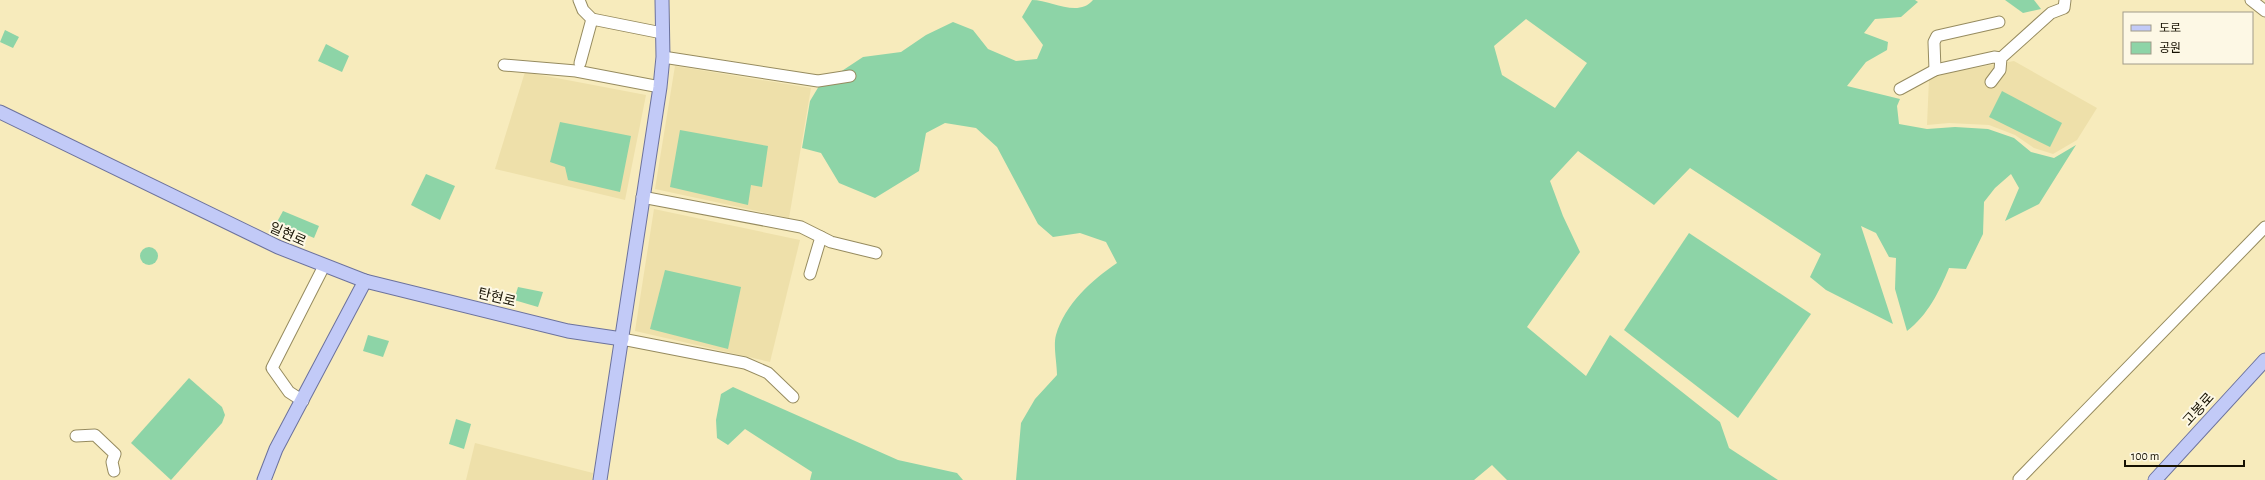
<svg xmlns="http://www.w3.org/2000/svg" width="2265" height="480" font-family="'Alegreya Sans','Noto Sans KR',sans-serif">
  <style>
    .built { fill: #eee0aa }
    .green { fill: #8dd4a7; fill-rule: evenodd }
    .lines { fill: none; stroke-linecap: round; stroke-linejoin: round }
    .minor-casing { stroke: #968b5f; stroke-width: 13 }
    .major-casing { stroke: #6c729d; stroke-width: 15 }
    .minor { stroke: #fff; stroke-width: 11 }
    .major { stroke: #c2caf7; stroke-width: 13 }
    .labels { text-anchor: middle; stroke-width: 4; stroke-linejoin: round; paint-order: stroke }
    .street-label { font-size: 14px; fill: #161102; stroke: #fdf8e5 }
  </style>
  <rect width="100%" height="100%" fill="#f7ebbc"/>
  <g class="built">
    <polygon points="2014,61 2097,108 2077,140 2053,154 2034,148 2015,135 1989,125 1949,123 1927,125 1929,79 1940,74"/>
    <polygon points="675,66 811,88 789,218 655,189"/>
    <polygon points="525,72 646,95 625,200 495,169"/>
    <polygon points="654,209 800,240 770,362 635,331"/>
    <polygon points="475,443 593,473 592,480 466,480"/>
  </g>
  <g class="green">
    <path d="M 1032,0 C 1051,0 1078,18 1093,0 L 1915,0 L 1918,2 L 1901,17 L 1875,19 L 1864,33 L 1888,42 L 1887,50 L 1866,62 L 1847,86 L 1900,99 L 1897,106 L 1899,124 L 1927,129 L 1955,127 L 1988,129 L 2014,138 L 2031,152 L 2054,158 L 2076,145 L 2039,204 L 2005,221 L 2019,188 L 2011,174 L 1995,188 L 1984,202 L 1983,234 L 1966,269 L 1949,268 C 1939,292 1928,315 1907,331 L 1895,289 L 1896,258 L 1889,257 L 1876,233 L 1861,226 L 1893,324 L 1826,290 L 1810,277 L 1821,254 L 1690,168 L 1654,205 L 1578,151 L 1550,181 L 1563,216 L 1580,252 L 1527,327 L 1586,376 L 1610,335 L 1720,422 L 1729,448 L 1778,480 L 1507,480 L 1492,465 L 1474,480 L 1016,480 L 1021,423 L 1035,399 L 1057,375 C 1057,363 1053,346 1056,335 C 1065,304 1092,280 1117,263 L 1106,242 L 1080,233 L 1053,237 L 1038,224 L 997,147 L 976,128 L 945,123 L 926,133 L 919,171 L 875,198 L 839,183 L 821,153 L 802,148 L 810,101 L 819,86 L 863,57 L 901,52 L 926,35 L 953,22 L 973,30 L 988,49 L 1016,61 L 1037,59 L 1043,45 L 1022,17 ZM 1526,19 L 1587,63 L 1555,108 L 1502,75 L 1494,46 Z"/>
    <polygon points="2005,0 2034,0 2041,9 2023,13"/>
    <polygon points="5,30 19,37 13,48 0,42"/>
    <polygon points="326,44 349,56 342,72 318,61"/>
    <polygon points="2002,91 2062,123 2050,147 1989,117"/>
    <polygon points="560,122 631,136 620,192 568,180 565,167 550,162"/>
    <polygon points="680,130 768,146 762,187 751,185 748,205 670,187"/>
    <polygon points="426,174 455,186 440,220 411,205"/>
    <polygon points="283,211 319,226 314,238 277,222"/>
    <polygon points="1689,233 1811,314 1738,418 1624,330"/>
    <circle cx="149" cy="256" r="9"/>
    <polygon points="665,270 741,287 728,349 650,329"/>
    <polygon points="518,287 543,292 538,307 514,300"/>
    <polygon points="368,335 389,341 383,357 363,351"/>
    <polygon points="189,378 222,407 225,415 222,423 171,480 131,443"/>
    <polygon points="733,387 898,460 957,473 963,480 810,480 812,472 745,429 728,445 717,438 716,420 721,394"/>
    <polygon points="456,419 471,424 464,449 449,444"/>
  </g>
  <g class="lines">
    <defs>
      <g id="minor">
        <polyline points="579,0 583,10 592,19 662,33"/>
        <polyline points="2251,0 2265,11"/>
        <polyline points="663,57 818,81 850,76"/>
        <polyline points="580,63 592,19"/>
        <polyline points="504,65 576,71 660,87"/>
        <polyline points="1935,70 1934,42 1937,36 1999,22"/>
        <polyline points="1991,82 2000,70 2001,58 2051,13 2064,8 2065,0"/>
        <polyline points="1900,89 1935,70 1994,57 2001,58"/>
        <polyline points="642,197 801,227 831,242 876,253"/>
        <polyline points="810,274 821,237"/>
        <polyline points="622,339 745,363 768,373 793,397"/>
        <polyline points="303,401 289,392 272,368 324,266"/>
        <polyline points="76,436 95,435 115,454 112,462 114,471"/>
        <polyline points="2019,479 2265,227"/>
      </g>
      <g id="major">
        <polyline points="0,112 278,247 365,281 568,331 622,339"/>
        <polyline points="264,480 276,449 365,281"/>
        <polyline points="600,480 660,87 663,57 662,0"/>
        <polyline points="2155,480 2265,360"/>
      </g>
    </defs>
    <use href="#minor" class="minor-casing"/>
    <use href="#major" class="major-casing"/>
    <use href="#minor" class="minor"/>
    <use href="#major" class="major"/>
  </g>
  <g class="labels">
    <g class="street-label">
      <text transform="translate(288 234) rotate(24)" y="5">일현로</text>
      <text transform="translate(497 297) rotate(14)" y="5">탄현로</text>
      <text transform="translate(2198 409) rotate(-48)" y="5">고봉로</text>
    </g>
  </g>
  <rect x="2123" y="12" width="130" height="52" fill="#fdf8e5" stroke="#a19c8a"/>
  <rect x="2131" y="25" width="20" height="6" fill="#c2caf7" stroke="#a19c8a"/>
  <text x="2159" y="32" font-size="12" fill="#161102">도로</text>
  <rect x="2131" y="42" width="20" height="12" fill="#8dd4a7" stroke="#a19c8a"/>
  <text x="2159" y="52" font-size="12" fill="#161102">공원</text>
  <path d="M2125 460v6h119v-6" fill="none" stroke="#161102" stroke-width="2"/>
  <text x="2131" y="460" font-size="12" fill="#161102" stroke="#fdf8e5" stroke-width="3" paint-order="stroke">100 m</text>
</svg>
